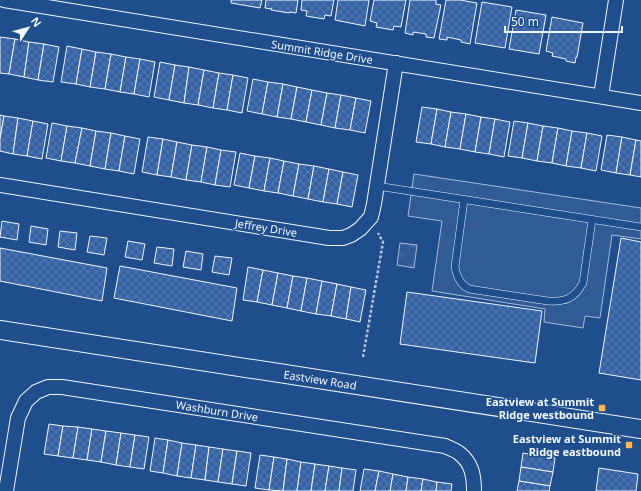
<svg xmlns="http://www.w3.org/2000/svg" width="641" height="491" font-family="'Noto Sans',sans-serif">
  <style>
    .park { fill: url(#park-tufts); stroke: #a8bbd7 }
    .built { fill: #305b95; stroke: #a8bbd7 }
    .building { fill: url(#building-cross-hatch); stroke: #f2f6ff }
    .lines { fill: none; stroke-linecap: round; stroke-linejoin: round }
    .service-casing { stroke: #f2f6ff; stroke-width: 8 }
    .minor-casing { stroke: #f2f6ff; stroke-width: 16 }
    .tertiary-casing { stroke: #f2f6ff; stroke-width: 20 }
    .path { stroke: #b3c4dc; stroke-width: 2.5; stroke-dasharray: 3 2; stroke-linecap: butt }
    .service { stroke: #1f4e8c; stroke-width: 7 }
    .minor { stroke: #1f4e8c; stroke-width: 14 }
    .tertiary { stroke: #1f4e8c; stroke-width: 18 }
    .poi-dot { fill: #ffb74d; stroke: #1f4e8c; stroke-width: 1.5 }
    .labels { text-anchor: middle; stroke-width: 3; stroke-linejoin: round; paint-order: stroke }
    .street-label { font-size: 11px; fill: #f2f6ff; stroke: #1f4e8c }
    .poi-label { font-size: 11px; font-weight: bold; fill: #f2f6ff; stroke: #1f4e8c; text-anchor: end }
  </style>
  <defs>
    <pattern id="park-tufts" width="24" height="20" patternUnits="userSpaceOnUse"><rect width="24" height="20" fill="#305b95"/><path d="M3 7l-1-3M5 7V3M7 7l1-3M15 17l-1-3M17 17v-4M19 17l1-3" fill="none" stroke="#4e73a5"/></pattern>
    <pattern id="building-cross-hatch" width="8" height="8" patternUnits="userSpaceOnUse"><rect width="8" height="8" fill="#3563a3"/><path d="M0 0l8 8M0 8l8-8" fill="none" stroke="#537ab1"/></pattern>
  </defs>
  <rect width="100%" height="100%" fill="#1f4e8c"/>
  <polygon class="park" points="400,243 417,245 414,268 397,265"/>
  <polygon class="built" points="414,174 641,208 641,239 612,235 600,318 585,316 583,328 544,322 545,309 432,291 442,221 408,216"/>
  <g class="building">
    <polygon points="231,0 262,0 260,8 231,3"/>
    <polygon points="266,0 298,0 296,13 289,12 289,13 271,10 272,9 265,8"/>
    <polygon points="302,0 334,0 331,16 325,15 324,19 306,16 307,11 301,10"/>
    <polygon points="338,0 369,0 365,26 335,20"/>
    <polygon points="374,0 406,0 401,27 394,26 393,30 376,27 377,23 370,21"/>
    <polygon points="410,0 436,0 436,4 441,5 434,38 426,37 426,34 413,32 413,35 405,33"/>
    <polygon points="446,0 460,0 477,3 470,44 461,42 461,40 447,37 447,40 439,39"/>
    <polygon points="482,2 512,7 505,48 475,43"/>
    <polygon points="516,10 546,15 539,54 509,49"/>
    <polygon points="552,17 583,23 577,57 576,57 575,63 566,61 566,59 552,56 553,53 546,51"/>
    <polygon points="0,37 15,39 9,74 0,73"/>
    <polygon points="15,39 29,42 24,77 9,74"/>
    <polygon points="29,42 44,44 38,80 24,77"/>
    <polygon points="44,44 59,47 53,82 38,80"/>
    <polygon points="67,46 82,49 76,84 61,82"/>
    <polygon points="82,49 96,52 90,87 76,84"/>
    <polygon points="96,52 111,54 105,89 90,87"/>
    <polygon points="111,54 126,57 120,92 105,89"/>
    <polygon points="126,57 140,59 134,94 120,92"/>
    <polygon points="140,59 155,62 149,97 134,94"/>
    <polygon points="160,62 175,65 169,100 154,97"/>
    <polygon points="175,65 189,67 184,103 169,100"/>
    <polygon points="189,67 204,70 198,105 184,103"/>
    <polygon points="204,70 219,73 213,108 198,105"/>
    <polygon points="219,73 233,75 227,110 213,108"/>
    <polygon points="233,75 248,78 242,113 227,110"/>
    <polygon points="253,79 268,82 262,114 247,111"/>
    <polygon points="268,82 283,84 277,117 262,114"/>
    <polygon points="283,84 297,87 291,119 277,117"/>
    <polygon points="297,87 312,90 306,122 291,119"/>
    <polygon points="312,90 327,93 321,125 306,122"/>
    <polygon points="327,93 341,95 335,128 321,125"/>
    <polygon points="341,95 356,98 350,130 335,128"/>
    <polygon points="356,98 371,101 365,133 350,130"/>
    <polygon points="422,107 437,109 431,144 416,142"/>
    <polygon points="437,109 451,112 445,147 431,144"/>
    <polygon points="451,112 466,114 460,149 445,147"/>
    <polygon points="466,114 481,117 475,152 460,149"/>
    <polygon points="0,115 4,116 0,139"/>
    <polygon points="4,116 18,118 13,154 0,151 0,139"/>
    <polygon points="481,117 495,119 489,154 475,152"/>
    <polygon points="18,118 33,121 27,156 13,154"/>
    <polygon points="495,119 510,122 504,157 489,154"/>
    <polygon points="33,121 48,124 42,159 27,156"/>
    <polygon points="514,121 528,123 522,158 508,156"/>
    <polygon points="52,123 67,126 61,161 46,158"/>
    <polygon points="528,123 543,126 537,161 522,158"/>
    <polygon points="67,126 82,128 75,163 61,161"/>
    <polygon points="543,126 558,128 552,163 537,161"/>
    <polygon points="82,128 96,131 90,166 75,163"/>
    <polygon points="558,128 572,131 566,166 552,163"/>
    <polygon points="96,131 111,133 105,169 90,166"/>
    <polygon points="572,131 587,133 581,168 566,166"/>
    <polygon points="111,133 125,136 119,171 105,169"/>
    <polygon points="587,133 602,136 596,171 581,168"/>
    <polygon points="607,135 622,137 616,173 601,170"/>
    <polygon points="125,136 140,139 134,174 119,171"/>
    <polygon points="148,137 163,139 157,175 142,172"/>
    <polygon points="622,137 636,140 630,175 616,173"/>
    <polygon points="163,139 177,142 171,177 157,175"/>
    <polygon points="636,140 641,141 641,177 630,175"/>
    <polygon points="177,142 192,145 186,180 171,177"/>
    <polygon points="192,145 207,147 201,182 186,180"/>
    <polygon points="207,147 221,150 215,185 201,182"/>
    <polygon points="221,150 236,152 230,187 215,185"/>
    <polygon points="240,153 255,156 249,188 234,185"/>
    <polygon points="255,156 270,158 264,191 249,188"/>
    <polygon points="270,158 284,161 278,193 264,191"/>
    <polygon points="284,161 299,164 293,196 278,193"/>
    <polygon points="299,164 314,166 308,199 293,196"/>
    <polygon points="314,166 329,169 323,202 308,199"/>
    <polygon points="329,169 343,172 337,204 323,202"/>
    <polygon points="343,172 358,175 352,207 337,204"/>
    <polygon points="2,221 19,224 17,240 0,237"/>
    <polygon points="31,226 48,229 46,245 29,242"/>
    <polygon points="60,231 77,233 75,250 58,247"/>
    <polygon points="90,236 107,238 104,255 87,252"/>
    <polygon points="621,238 641,242 641,380 599,373"/>
    <polygon points="128,241 145,244 142,260 125,257"/>
    <polygon points="157,247 174,249 172,266 154,263"/>
    <polygon points="0,248 107,268 102,301 0,281"/>
    <polygon points="186,251 203,254 201,270 183,267"/>
    <polygon points="215,256 232,258 229,275 212,272"/>
    <polygon points="120,266 237,288 232,321 114,298"/>
    <polygon points="248,267 263,270 257,302 243,300"/>
    <polygon points="263,270 278,273 272,305 257,302"/>
    <polygon points="278,273 293,276 287,308 272,305"/>
    <polygon points="293,276 307,278 301,311 287,308"/>
    <polygon points="307,278 322,281 316,314 301,311"/>
    <polygon points="322,281 337,284 331,316 316,314"/>
    <polygon points="337,284 351,287 346,319 331,316"/>
    <polygon points="351,287 366,290 360,322 346,319"/>
    <polygon points="407,292 542,311 535,363 400,344"/>
    <polygon points="49,424 63,426 58,456 44,454"/>
    <polygon points="63,426 78,427 73,458 58,456"/>
    <polygon points="78,427 92,429 87,460 73,458"/>
    <polygon points="92,429 106,431 101,462 87,460"/>
    <polygon points="106,431 121,433 116,465 101,462"/>
    <polygon points="121,433 135,435 130,467 116,465"/>
    <polygon points="135,435 149,437 144,469 130,467"/>
    <polygon points="155,438 168,440 163,473 150,471"/>
    <polygon points="168,440 182,443 177,476 163,473"/>
    <polygon points="182,443 196,445 191,478 177,476"/>
    <polygon points="196,445 209,447 205,480 191,478"/>
    <polygon points="209,447 223,449 218,482 205,480"/>
    <polygon points="223,449 237,451 232,484 218,482"/>
    <polygon points="237,451 251,453 246,486 232,484"/>
    <polygon points="523,453 555,458 553,472 521,467"/>
    <polygon points="260,455 274,457 269,490 255,488"/>
    <polygon points="274,457 287,459 283,491 269,490"/>
    <polygon points="287,459 301,462 297,491 283,491"/>
    <polygon points="301,462 315,464 311,491 297,491"/>
    <polygon points="315,464 329,466 325,491 311,491"/>
    <polygon points="329,466 342,468 339,491 325,491"/>
    <polygon points="521,467 553,472 550,486 519,481"/>
    <polygon points="342,468 356,470 353,491 339,491"/>
    <polygon points="599,468 638,474 636,491 596,491"/>
    <polygon points="364,469 379,471 375,491 360,491"/>
    <polygon points="379,471 393,474 390,491 375,491"/>
    <polygon points="393,474 408,477 406,491 390,491"/>
    <polygon points="408,477 423,479 421,491 406,491"/>
    <polygon points="423,479 437,482 436,491 421,491"/>
    <polygon points="519,481 550,486 549,491 517,491"/>
    <polygon points="437,482 452,484 451,491 436,491"/>
  </g>
  <g class="lines">
    <defs>
      <g id="service">
        <polyline points="377,186 641,227"/>
        <path d="M 464,200 L 455,267 C 457,277 460,284 469,289 L 548,301 C 565,302 574,299 583,283 L 592,220"/>
      </g>
      <g id="minor">
        <polyline points="4,0 641,103"/>
        <polyline points="601,96 616,0"/>
        <polyline points="0,185 329,238 343,238 351,235 360,229 371,217 374,204 396,63"/>
        <path d="M 6,491 L 18,418 L 26,401 L 36,392 L 48,387 L 62,387 L 445,446 C 449,448 455,450 459,453 C 472,463 474,476 474,491"/>
      </g>
      <polyline id="tertiary" points="0,330 641,429"/>
    </defs>
    <use href="#service" class="service-casing"/>
    <use href="#minor" class="minor-casing"/>
    <use href="#tertiary" class="tertiary-casing"/>
    <polyline class="path" points="363,357 383,242 378,233"/>
    <use href="#service" class="service"/>
    <use href="#minor" class="minor"/>
    <use href="#tertiary" class="tertiary"/>
  </g>
  <g class="poi-dot">
    <rect x="598" y="404" width="8" height="8" rx="2"/>
    <rect x="625" y="441" width="8" height="8" rx="2"/>
  </g>
  <g class="labels">
    <g class="street-label">
      <text transform="translate(322 52) rotate(9)" y="4">Summit Ridge Drive</text>
      <text transform="translate(266 228) rotate(9)" y="4">Jeffrey Drive</text>
      <text transform="translate(320 380) rotate(9)" y="4">Eastview Road</text>
      <text transform="translate(217 411) rotate(9)" y="4">Washburn Drive</text>
    </g>
    <g class="poi-label">
      <text x="594" y="406">Eastview at Summit<tspan x="594" dy="13">Ridge westbound</tspan></text>
      <text x="621" y="443">Eastview at Summit<tspan x="621" dy="13">Ridge eastbound</tspan></text>
    </g>
  </g>
  <g transform="translate(28 28) rotate(54)" stroke="#1f4e8c" stroke-width="3" paint-order="stroke">
  <path d="M0-3L7 15L0 10L-7 15Z" fill="#f2f6ff"/>
  <text y="-6" font-size="11" font-weight="bold" text-anchor="middle" fill="#f2f6ff">N</text>
  </g>
  <path d="M505 26v6h117v-6" fill="none" stroke="#f2f6ff" stroke-width="2"/>
  <text x="511" y="26" font-size="12" fill="#f2f6ff" stroke="#1f4e8c" stroke-width="3" paint-order="stroke">50 m</text>
</svg>
